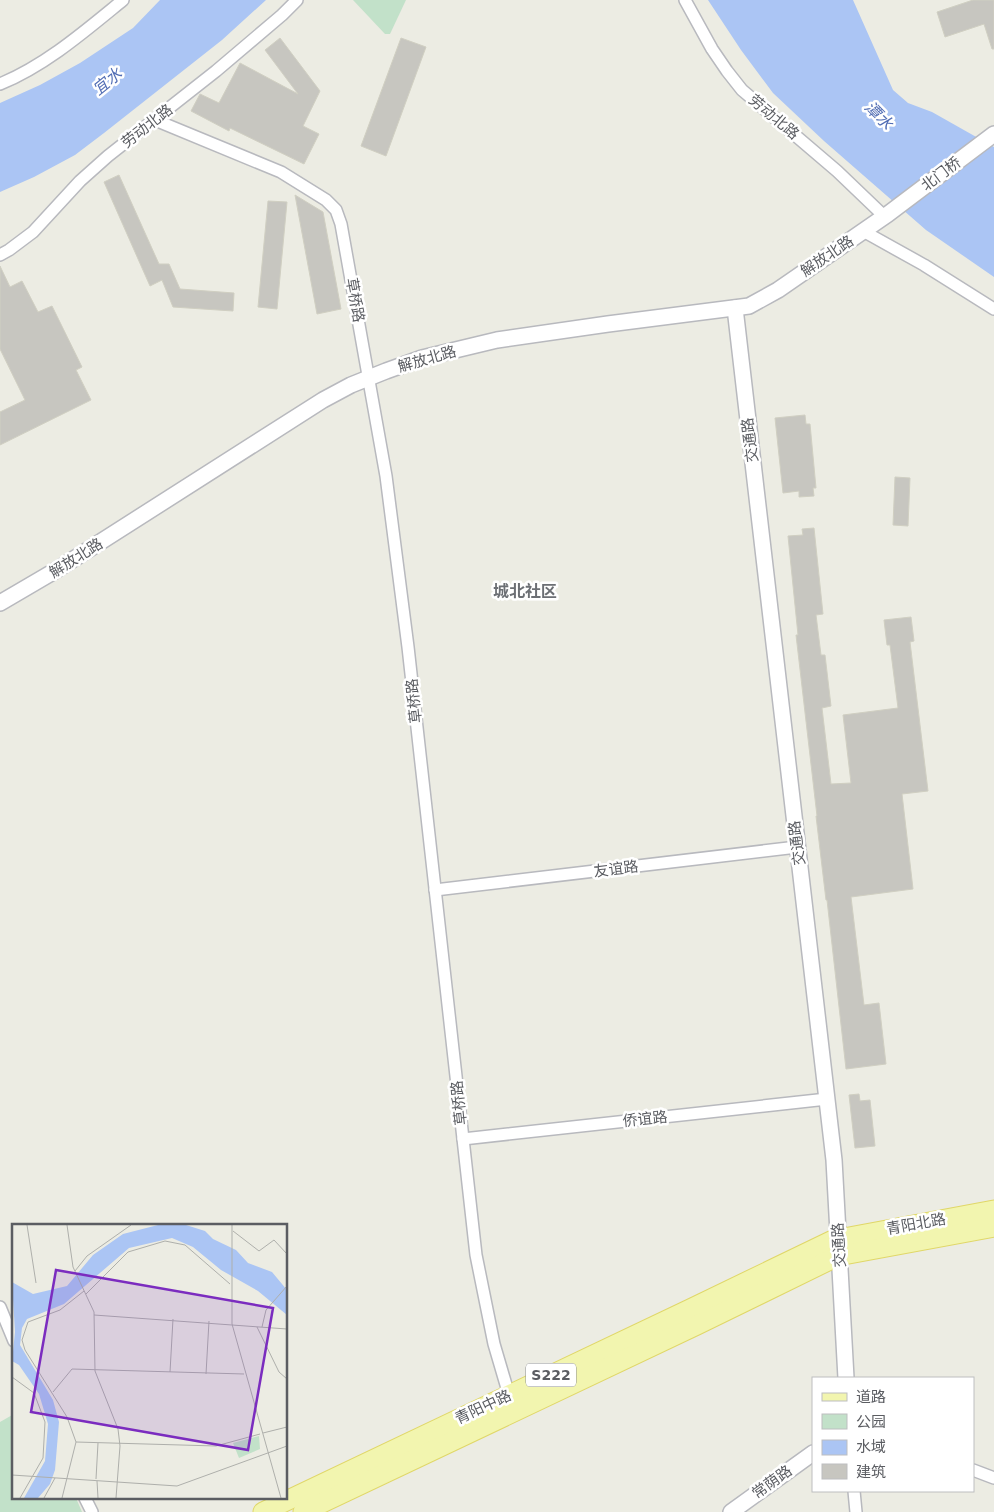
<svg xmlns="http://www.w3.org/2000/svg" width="994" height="1512" font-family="'DejaVu Sans','Noto Sans SC',sans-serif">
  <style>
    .green { fill: #c2e1c9 }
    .water { fill: #abc5f4 }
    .building { fill: #c7c6c0; stroke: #d0cfc2 }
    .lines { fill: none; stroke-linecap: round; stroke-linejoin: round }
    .minor-casing { stroke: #b8b9be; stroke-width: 14 }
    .tertiary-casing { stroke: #b8b9be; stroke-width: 18 }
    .primary-casing { stroke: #e0d768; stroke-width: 21 }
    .minor { stroke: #fff; stroke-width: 11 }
    .tertiary { stroke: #fff; stroke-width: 15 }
    .primary { stroke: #f2f5af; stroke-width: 19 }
    .labels { text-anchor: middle; stroke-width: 5; stroke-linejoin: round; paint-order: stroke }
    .shield { fill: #fff; stroke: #8c8e91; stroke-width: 1 }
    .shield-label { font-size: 14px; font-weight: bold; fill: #5b5d62 }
    .street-label { font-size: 15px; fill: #5b5d62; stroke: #fff }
    .water-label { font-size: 16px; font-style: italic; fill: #516db4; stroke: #fff }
    .neighbourhood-label { font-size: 16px; font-weight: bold; fill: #6c6f74; stroke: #fff }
    .inset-road { fill: none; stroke: #aeafab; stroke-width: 1 }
    .view { fill: #7b2cbf; fill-opacity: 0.15; stroke: #7b2cbf; stroke-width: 2.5 }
    .inset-edge { fill: none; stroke: #5b5d62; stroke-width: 2.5 }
  </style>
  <rect width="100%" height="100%" fill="#ecece3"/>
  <g class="green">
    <polygon points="353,0 406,0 390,34 385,34"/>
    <polygon points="14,1414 14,1498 76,1498 82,1512 0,1512 0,1422"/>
  </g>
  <g class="water">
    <polygon points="160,0 266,0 222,40 104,133 75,155 34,177 0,192 0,103 40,85 80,63 133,28"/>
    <polygon points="708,0 853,0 893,90 908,103 932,112 994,147 994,277 926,230 824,141 773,93 741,50"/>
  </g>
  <g class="building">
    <polygon points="973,0 994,0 994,49 992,49 984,24 945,37 937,12"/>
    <polygon points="280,38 320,91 303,126 319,134 304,164 230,128 229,131 191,111 200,94 219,103 240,63 298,94 265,50"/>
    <polygon points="401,38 426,47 386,156 361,146"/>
    <polygon points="119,175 159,264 169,264 180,289 234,293 233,311 173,307 162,280 150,286 104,182"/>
    <polygon points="295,195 323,212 341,309 317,314"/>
    <polygon points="268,201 287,202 277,309 258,307"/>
    <polygon points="0,266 10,287 22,281 38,312 52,306 82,367 76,370 91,400 0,445 0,412 25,400 0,349"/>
    <polygon points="805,415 806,424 810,424 816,488 813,488 814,496 799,497 799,491 783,493 775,418"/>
    <polygon points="895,477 910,478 908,526 893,525"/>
    <polygon points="814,528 823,614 816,615 821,655 825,655 831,706 822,708 831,784 851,783 843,715 898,708 890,645 887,645 884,620 911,617 914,641 910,642 928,791 902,794 913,889 851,897 864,1005 879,1003 886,1064 846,1069 827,900 826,900 816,816 817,816 796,635 798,635 788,536 803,535 802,529"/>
    <polygon points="859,1094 860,1101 870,1100 875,1146 855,1148 849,1095"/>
  </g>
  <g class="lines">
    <defs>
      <g id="minor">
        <polyline points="685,0 712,49 727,71 742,90 837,171 884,216"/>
        <path d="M 0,84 C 46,65 85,31 123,0"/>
        <polyline points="155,120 281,172 326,200 336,210 341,224 386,476 408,647 476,1255 494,1344 509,1395"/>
        <polyline points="863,231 924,265 994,309"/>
        <polyline points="0,255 9,250 33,232 80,181 108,156 216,71 282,15 297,0"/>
        <polyline points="435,890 797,847"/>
        <polyline points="463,1139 827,1099"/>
        <polyline points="0,1307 14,1341"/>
        <polyline points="973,1470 994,1478"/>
        <polyline points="854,1491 856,1512"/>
        <polyline points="85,1498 92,1512"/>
      </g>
      <g id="tertiary">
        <polyline points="735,308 834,1160 846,1378"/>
        <polyline points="0,603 58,569 323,400 351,385 386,371 422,358 497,340 608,324 749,306 778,290 888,214 994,134"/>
        <polyline points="731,1512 813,1453"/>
      </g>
      <g id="primary">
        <polyline points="263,1512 690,1309 833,1240 994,1210"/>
        <polyline points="303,1512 697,1325 838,1256 994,1227"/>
      </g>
    </defs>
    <use href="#minor" class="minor-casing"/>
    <use href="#tertiary" class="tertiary-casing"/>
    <use href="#primary" class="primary-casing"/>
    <use href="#minor" class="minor"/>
    <use href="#tertiary" class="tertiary"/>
    <use href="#primary" class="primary"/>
  </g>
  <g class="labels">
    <rect class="shield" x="526" y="1363.5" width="50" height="23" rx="4"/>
    <g class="shield-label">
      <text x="551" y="1380">S222</text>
    </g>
    <g class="street-label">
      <text transform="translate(774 117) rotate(40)" y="5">劳动北路</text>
      <text transform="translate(147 126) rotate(-38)" y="5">劳动北路</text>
      <text transform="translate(941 174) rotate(-37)" y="5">北门桥</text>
      <text transform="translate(827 256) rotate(-34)" y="5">解放北路</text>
      <text transform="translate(355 300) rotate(80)" y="5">草桥路</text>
      <text transform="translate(427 359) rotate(-16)" y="5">解放北路</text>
      <text transform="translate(750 440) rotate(-97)" y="5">交通路</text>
      <text transform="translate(76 558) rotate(-32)" y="5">解放北路</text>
      <text transform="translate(414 701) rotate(-96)" y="5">草桥路</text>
      <text transform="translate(797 843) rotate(-97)" y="5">交通路</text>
      <text transform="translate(616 869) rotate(-7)" y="5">友谊路</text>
      <text transform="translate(459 1103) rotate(-96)" y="5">草桥路</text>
      <text transform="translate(645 1119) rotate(-6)" y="5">侨谊路</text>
      <text transform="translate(916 1224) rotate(-10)" y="5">青阳北路</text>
      <text transform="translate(839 1245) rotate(-93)" y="5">交通路</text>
      <text transform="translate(483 1407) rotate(-25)" y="5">青阳中路</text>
      <text transform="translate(772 1482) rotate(-36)" y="5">常荫路</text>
    </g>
    <g class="water-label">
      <text transform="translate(107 81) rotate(-39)" y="6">宜水</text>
      <text transform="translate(879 115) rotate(45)" y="6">潭水</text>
    </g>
    <g class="neighbourhood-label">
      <text x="525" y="597">城北社区</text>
    </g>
  </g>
  <g transform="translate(12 1224)">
    <rect width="275" height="275" fill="#ecece3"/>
    <path d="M 247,212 L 248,225 L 227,234 L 221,219 Z" fill="#c2e1c9"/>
    <path d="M 146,1 L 174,1 L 193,7 L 201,15 L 224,26 L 236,39 L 260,48 L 275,66 L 275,91 L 246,67 L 209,46 L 181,23 L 160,14 L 117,24 L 52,80 L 15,95 L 10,104 L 8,121 L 41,176 L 47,198 L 43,246 L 38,260 L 26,274 L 12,274 L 33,237 L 36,200 L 27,170 L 7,141 L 0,137 L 3,108 L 0,58 L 21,70 L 55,62 L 81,31 L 111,10 Z" fill="#abc5f4"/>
    <path class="inset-road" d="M 15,1 L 24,59M 55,1 L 61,43 L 82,88 L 83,147 L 106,205 L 108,222 L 104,274M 220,1 L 220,100 L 269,274M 221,7 L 247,27 L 262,16 L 275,30M 63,47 L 75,32 L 119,1M 74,70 L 116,28 L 153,17 L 173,21 L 218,60M 82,91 L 275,105M 245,103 L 267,148 L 275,155M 250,103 L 254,86 L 275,62M 158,148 L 161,95M 194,150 L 197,97M 0,153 L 22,169 L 33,198 L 31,234 L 8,274M 41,168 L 60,145 L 232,150M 251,209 L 275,203M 64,218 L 204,222 L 248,210M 0,251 L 165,262 L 275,222M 84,255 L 86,219M 85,257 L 86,274M 32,274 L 43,254M 50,274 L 64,218 L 55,193 L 13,126 L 10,116 L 16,98 L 48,86 L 72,67"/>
    <path class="view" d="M 44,46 L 261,84 L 236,226 L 19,188 Z"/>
    <rect width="275" height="275" class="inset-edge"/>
  </g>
  <rect x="812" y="1377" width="162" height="115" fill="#ffffff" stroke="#bdbec0"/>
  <rect x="822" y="1393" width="25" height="8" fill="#f2f5af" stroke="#bdbec0"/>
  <text x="856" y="1402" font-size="15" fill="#5b5d62">道路</text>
  <rect x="822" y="1414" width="25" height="15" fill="#c2e1c9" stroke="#bdbec0"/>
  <text x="856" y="1427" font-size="15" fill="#5b5d62">公园</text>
  <rect x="822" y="1440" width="25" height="15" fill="#abc5f4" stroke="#bdbec0"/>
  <text x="856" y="1452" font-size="15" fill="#5b5d62">水域</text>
  <rect x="822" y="1464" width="25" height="15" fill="#c7c6c0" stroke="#bdbec0"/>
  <text x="856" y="1477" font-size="15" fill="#5b5d62">建筑</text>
</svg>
